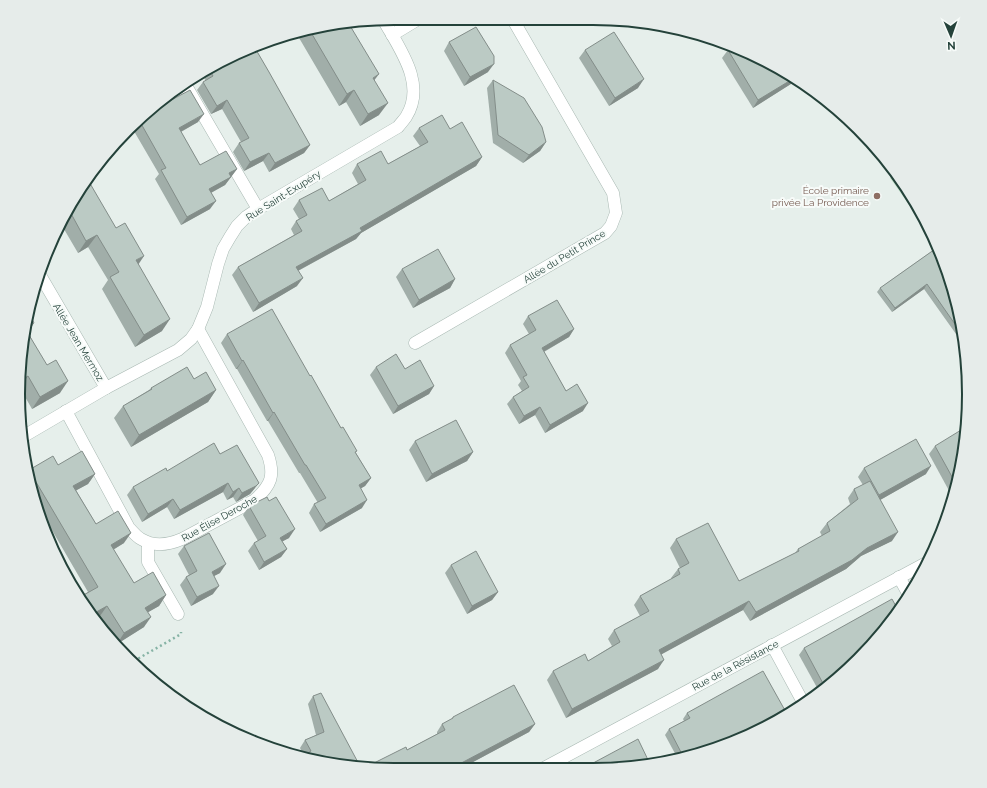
<svg xmlns="http://www.w3.org/2000/svg" width="987" height="788" font-family="Raleway,sans-serif">
  <style>
    .green { fill: #bfe0c8 }
    .lines { fill: none; stroke-linecap: round; stroke-linejoin: round }
    .minor-casing { stroke: #a8b8b2; stroke-width: 13 }
    .path { stroke: #86b3a5; stroke-width: 2.5; stroke-dasharray: 2 3; stroke-linecap: butt }
    .minor { stroke: #fff; stroke-width: 12 }
    .wall { fill: #a1aea9 }
    .shaded-wall { fill: #838d89 }
    .building { fill: #bbcac4; stroke: #838d89 }
    .education-dot { fill: #8d6e63; stroke: #f7fbf9; stroke-width: 1.5 }
    .labels { text-anchor: middle; stroke-width: 4; stroke-linejoin: round; paint-order: stroke }
    .education-label { font-size: 10px; fill: #785e54; stroke: #f7fbf9; text-anchor: end }
    .street-label { font-size: 10px; fill: #24423a; stroke: #f7fbf9 }
    .rim { fill: none; stroke: #24423a; stroke-width: 2 }
  </style>
  <rect width="100%" height="100%" fill="#e6efeb"/>
  <polygon class="green" points="896,173 924,217 920,220 890,178"/>
  <g class="lines">
    <defs>
      <g id="minor">
        <polyline points="392,35 420,18"/>
        <polyline points="185,84 258,209"/>
        <polyline points="40,275 106,388"/>
        <polyline points="415,343 605,233 611,226 616,213 613,193 512,18"/>
        <path d="M 66,411 L 129,528 C 133,532 137,537 141,539 C 154,547 168,545 182,539 L 255,500 C 271,485 275,476 268,455 L 198,329"/>
        <path d="M 24,436 L 106,388 L 178,350 L 191,339 L 198,329 L 207,307 L 218,264 L 223,249 L 230,237 L 237,226 L 246,217 L 258,209 L 398,127 C 401,123 404,120 406,117 C 427,84 399,48 383,19"/>
        <polyline points="148,543 148,562 178,614"/>
        <polyline points="899,577 909,595"/>
        <polyline points="772,645 804,704"/>
        <polyline points="542,769 928,562"/>
      </g>
    </defs>
    <use href="#minor" class="minor-casing"/>
    <polyline class="path" points="134,661 181,634 181,632"/>
    <use href="#minor" class="minor"/>
  </g>
  <g class="wall">
    <polygon points="349,24 374,80 379,115 360,126 346,102 339,106 295,31"/>
    <polygon points="449,42 488,72 464,86 444,51"/>
    <polygon points="255,48 310,145 304,153 269,172 263,161 244,171 233,152 239,143 241,142 222,109 211,114 197,90 203,82 206,81 201,73 206,68"/>
    <polygon points="585,50 638,88 609,106 579,58"/>
    <polygon points="728,50 794,82 753,108 722,58"/>
    <polygon points="493,80 546,142 540,151 523,163 493,143 487,88"/>
    <polygon points="162,102 164,104 198,122 181,132 200,165 237,169 225,185 211,193 210,209 181,225 155,179 159,174 131,126"/>
    <polygon points="419,128 450,129 482,157 476,166 361,233 356,239 298,271 297,286 253,312 232,275 238,267 294,235 291,229 296,221 299,219 293,209 299,200 329,201 358,184 352,173 357,164 388,164 420,146 413,136"/>
    <polygon points="68,206 116,228 138,264 162,331 135,347 102,289 108,280 88,247 78,253 61,224"/>
    <polygon points="938,247 956,296 962,331 956,334 924,289 892,312 877,292 880,288"/>
    <polygon points="402,269 455,279 450,288 413,308 396,277"/>
    <polygon points="29,313 34,323 28,332 60,393 32,409 20,388 19,389"/>
    <polygon points="528,316 574,329 569,337 544,352 566,391 583,411 545,433 535,415 519,424 507,404 513,397 522,391 518,385 521,381 505,353 510,345 529,334 523,324"/>
    <polygon points="227,334 310,376 371,478 365,486 361,488 362,508 320,532 309,513 314,504 318,503 300,473 299,473 268,421 267,421 237,369 236,369 221,343"/>
    <polygon points="376,367 405,369 434,386 429,394 393,414 370,375"/>
    <polygon points="194,379 216,390 208,402 131,447 114,418 123,406 149,390 151,388"/>
    <polygon points="415,441 473,452 467,461 426,482 409,450"/>
    <polygon points="966,443 953,498 929,454 935,446"/>
    <polygon points="220,454 259,483 250,494 236,502 233,497 227,500 223,492 174,519 167,507 142,522 127,495 133,487 167,471"/>
    <polygon points="58,465 95,474 88,484 76,490 96,524 124,543 113,550 134,583 166,595 159,606 148,612 144,627 117,644 100,616 94,620 80,597 88,592 35,501 31,491 28,471 29,470"/>
    <polygon points="864,468 926,474 880,500 892,541 861,556 846,569 750,621 743,610 661,654 658,669 566,718 547,680 553,671 588,661 612,646 608,639 614,630 640,616 634,605 640,596 672,579 671,578 678,569 680,568 670,548 676,539 739,581 795,553 798,549 822,536 820,532 827,523 850,504 848,498 854,489 863,485 858,477"/>
    <polygon points="249,506 289,538 282,541 287,549 281,557 259,570 248,551 254,543 258,541 243,515"/>
    <polygon points="184,546 220,573 214,576 213,594 191,606 180,585 186,577 189,575 178,554"/>
    <polygon points="451,565 498,592 492,600 467,614 445,573"/>
    <polygon points="876,642 820,693 799,655 804,648"/>
    <polygon points="313,696 361,768 304,756 300,748 305,740 316,735 308,704"/>
    <polygon points="687,713 787,714 690,757 678,759 665,735 669,729 684,721 683,719"/>
    <polygon points="453,717 535,724 529,732 460,769 370,769 437,734 437,732 442,724 451,720"/>
  </g>
  <g class="shaded-wall">
    <polygon points="494,64 488,72 464,86 470,77"/>
    <polygon points="379,74 370,86 373,78"/>
    <polygon points="644,79 638,88 609,106 615,98"/>
    <polygon points="791,80 794,82 753,108 758,100"/>
    <polygon points="354,90 346,102 339,106 347,94"/>
    <polygon points="227,100 222,109 211,114 217,106"/>
    <polygon points="388,103 379,115 360,126 368,114"/>
    <polygon points="204,114 198,122 173,136 179,128"/>
    <polygon points="546,142 540,151 523,163 529,155"/>
    <polygon points="310,145 304,153 269,172 275,163"/>
    <polygon points="269,153 263,161 244,171 250,162"/>
    <polygon points="482,157 476,166 361,233 356,239 290,275 296,267 360,228"/>
    <polygon points="237,169 225,185 203,197 209,189 229,173"/>
    <polygon points="216,201 210,209 181,225 187,217"/>
    <polygon points="97,235 88,247 78,253 86,241"/>
    <polygon points="144,256 136,268 136,260"/>
    <polygon points="303,278 297,286 253,312 259,303"/>
    <polygon points="455,279 450,288 413,308 419,300"/>
    <polygon points="927,284 924,289 892,312 895,308"/>
    <polygon points="170,319 162,331 135,347 144,335"/>
    <polygon points="34,323 26,335 27,328"/>
    <polygon points="574,329 569,337 536,356 542,348"/>
    <polygon points="961,329 962,331 956,334 959,330"/>
    <polygon points="243,360 237,369 236,369 242,361"/>
    <polygon points="28,376 20,388 19,389 20,381"/>
    <polygon points="68,381 60,393 32,409 40,397"/>
    <polygon points="434,386 429,394 393,414 398,406"/>
    <polygon points="216,390 208,402 131,447 139,435"/>
    <polygon points="588,403 583,411 545,433 550,425"/>
    <polygon points="540,407 535,415 519,424 524,416"/>
    <polygon points="274,412 268,421 267,421 273,413"/>
    <polygon points="473,452 467,461 426,482 432,474"/>
    <polygon points="931,466 926,474 873,504 879,495"/>
    <polygon points="95,474 88,484 66,496 73,486"/>
    <polygon points="371,478 365,486 353,493 359,485"/>
    <polygon points="228,483 223,492 174,519 180,510"/>
    <polygon points="259,483 250,494 236,502 242,493"/>
    <polygon points="239,488 233,497 227,500 233,492"/>
    <polygon points="173,499 167,507 142,522 148,514"/>
    <polygon points="367,500 362,508 320,532 326,524"/>
    <polygon points="295,529 289,538 274,546 280,538"/>
    <polygon points="898,532 892,541 861,556 846,569 750,621 756,612 867,548"/>
    <polygon points="131,533 124,543 104,555 111,545"/>
    <polygon points="287,549 281,557 259,570 264,562"/>
    <polygon points="226,564 220,573 206,580 212,572"/>
    <polygon points="219,586 213,594 191,606 197,597"/>
    <polygon points="498,592 492,600 467,614 472,606"/>
    <polygon points="166,595 159,606 138,618 145,608"/>
    <polygon points="749,601 743,610 653,659 659,650"/>
    <polygon points="107,606 100,616 94,620 91,615"/>
    <polygon points="151,617 144,627 117,644 124,633"/>
    <polygon points="664,660 658,669 566,718 572,709"/>
    <polygon points="535,724 529,732 460,769 450,769"/>
  </g>
  <g class="building">
    <polygon points="349,24 379,74 373,78 388,103 368,114 354,90 347,94 309,29"/>
    <polygon points="476,27 494,56 494,64 470,77 449,42"/>
    <polygon points="614,32 644,79 615,98 585,50"/>
    <polygon points="735,46 737,47 791,80 758,100 728,50"/>
    <polygon points="255,48 269,72 310,145 275,163 269,153 250,162 239,143 249,138 227,100 217,106 203,82 213,76 208,67"/>
    <polygon points="493,80 524,98 542,127 546,142 529,155 498,135"/>
    <polygon points="190,90 204,114 179,128 200,165 226,151 237,169 229,173 231,177 209,189 216,201 187,217 161,170 166,168 139,120 162,102 164,104"/>
    <polygon points="442,115 450,129 462,122 482,157 360,228 362,231 296,267 303,278 259,303 238,267 302,231 296,221 307,215 299,200 322,188 329,201 366,180 357,164 381,151 388,164 428,142 419,128"/>
    <polygon points="88,180 116,228 125,223 144,256 136,260 170,319 144,335 110,277 119,272 97,235 86,241 68,208 68,206"/>
    <polygon points="938,247 956,296 961,329 959,330 927,284 895,308 880,288"/>
    <polygon points="438,249 455,279 419,300 402,269"/>
    <polygon points="557,300 574,329 542,348 566,391 577,384 588,403 550,425 540,407 524,416 513,397 529,387 523,377 527,375 510,345 536,330 528,316"/>
    <polygon points="272,309 310,376 311,375 341,428 343,427 357,451 355,452 371,478 359,485 367,500 326,524 314,504 326,498 306,465 305,465 274,412 273,413 243,360 242,361 227,334"/>
    <polygon points="29,313 34,323 27,328"/>
    <polygon points="26,330 47,365 56,360 68,381 40,397 28,376 20,381"/>
    <polygon points="396,354 405,369 420,360 434,386 398,406 376,367"/>
    <polygon points="187,367 194,379 206,372 216,390 139,435 123,406 152,389 151,388"/>
    <polygon points="456,420 473,452 432,474 415,441"/>
    <polygon points="966,427 966,443 956,484 935,446"/>
    <polygon points="916,439 931,466 879,495 864,468"/>
    <polygon points="214,443 220,454 237,445 259,483 256,486 242,493 239,488 233,492 228,483 180,510 173,499 148,514 133,487 166,468 167,471"/>
    <polygon points="82,451 95,474 73,486 96,524 118,511 131,533 111,545 134,583 153,572 166,595 145,608 151,617 124,633 107,606 91,615 80,597 98,587 29,470 53,456 58,465"/>
    <polygon points="870,481 898,532 867,548 852,560 756,612 749,601 659,650 664,660 572,709 553,671 585,654 588,661 620,642 614,630 649,611 640,596 680,574 678,569 689,563 676,539 708,523 739,581 799,551 798,549 830,531 827,523 858,499 854,489"/>
    <polygon points="267,497 269,501 276,497 295,529 280,538 287,549 264,562 254,543 266,536 249,506"/>
    <polygon points="209,533 226,564 212,572 219,586 197,597 186,577 197,571 184,546"/>
    <polygon points="476,551 498,592 472,606 451,565"/>
    <polygon points="892,599 898,610 876,642 826,689 804,648"/>
    <polygon points="763,671 787,714 760,731 690,757 684,758 669,729 690,718 687,713"/>
    <polygon points="514,685 535,724 450,769 370,769 364,768 406,747 407,750 445,730 442,724 453,718 453,717"/>
    <polygon points="321,693 361,768 300,758 311,751 305,740 324,732 313,696"/>
    <polygon points="638,739 650,764 617,769 582,769"/>
  </g>
  <circle class="education-dot" cx="877" cy="196" r="4"/>
  <g class="labels">
    <g class="education-label">
      <text x="869" y="194">École primaire<tspan x="869" dy="12">privée La Providence</tspan></text>
    </g>
    <g class="street-label">
      <text transform="translate(283 195) rotate(-32)" y="4">Rue Saint-Exupéry</text>
      <text transform="translate(564 256) rotate(-31)" y="4">Allée du Petit Prince</text>
      <text transform="translate(79 342) rotate(59)" y="4">Allée Jean Mermoz</text>
      <text transform="translate(219 518) rotate(-29)" y="4">Rue Élise Deroche</text>
      <text transform="translate(735 665) rotate(-28)" y="4">Rue de la Résistance</text>
    </g>
  </g>
  <path d="M0 0H987V788H0ZM394 25H593A369 369 0 0 1 962 394V394A369 369 0 0 1 593 763H394A369 369 0 0 1 25 394V394A369 369 0 0 1 394 25Z" fill="#e6ecea" fill-rule="evenodd"/>
  <path class="rim" d="M394 25H593A369 369 0 0 1 962 394V394A369 369 0 0 1 593 763H394A369 369 0 0 1 25 394V394A369 369 0 0 1 394 25Z"/>
  <g transform="translate(951 36) rotate(178)" stroke="#f7fbf9" stroke-width="3" paint-order="stroke">
  <path d="M0-3L7 15L0 10L-7 15Z" fill="#24423a"/>
  <text y="-6" font-size="11" font-weight="bold" text-anchor="middle" fill="#24423a">N</text>
  </g>
</svg>
